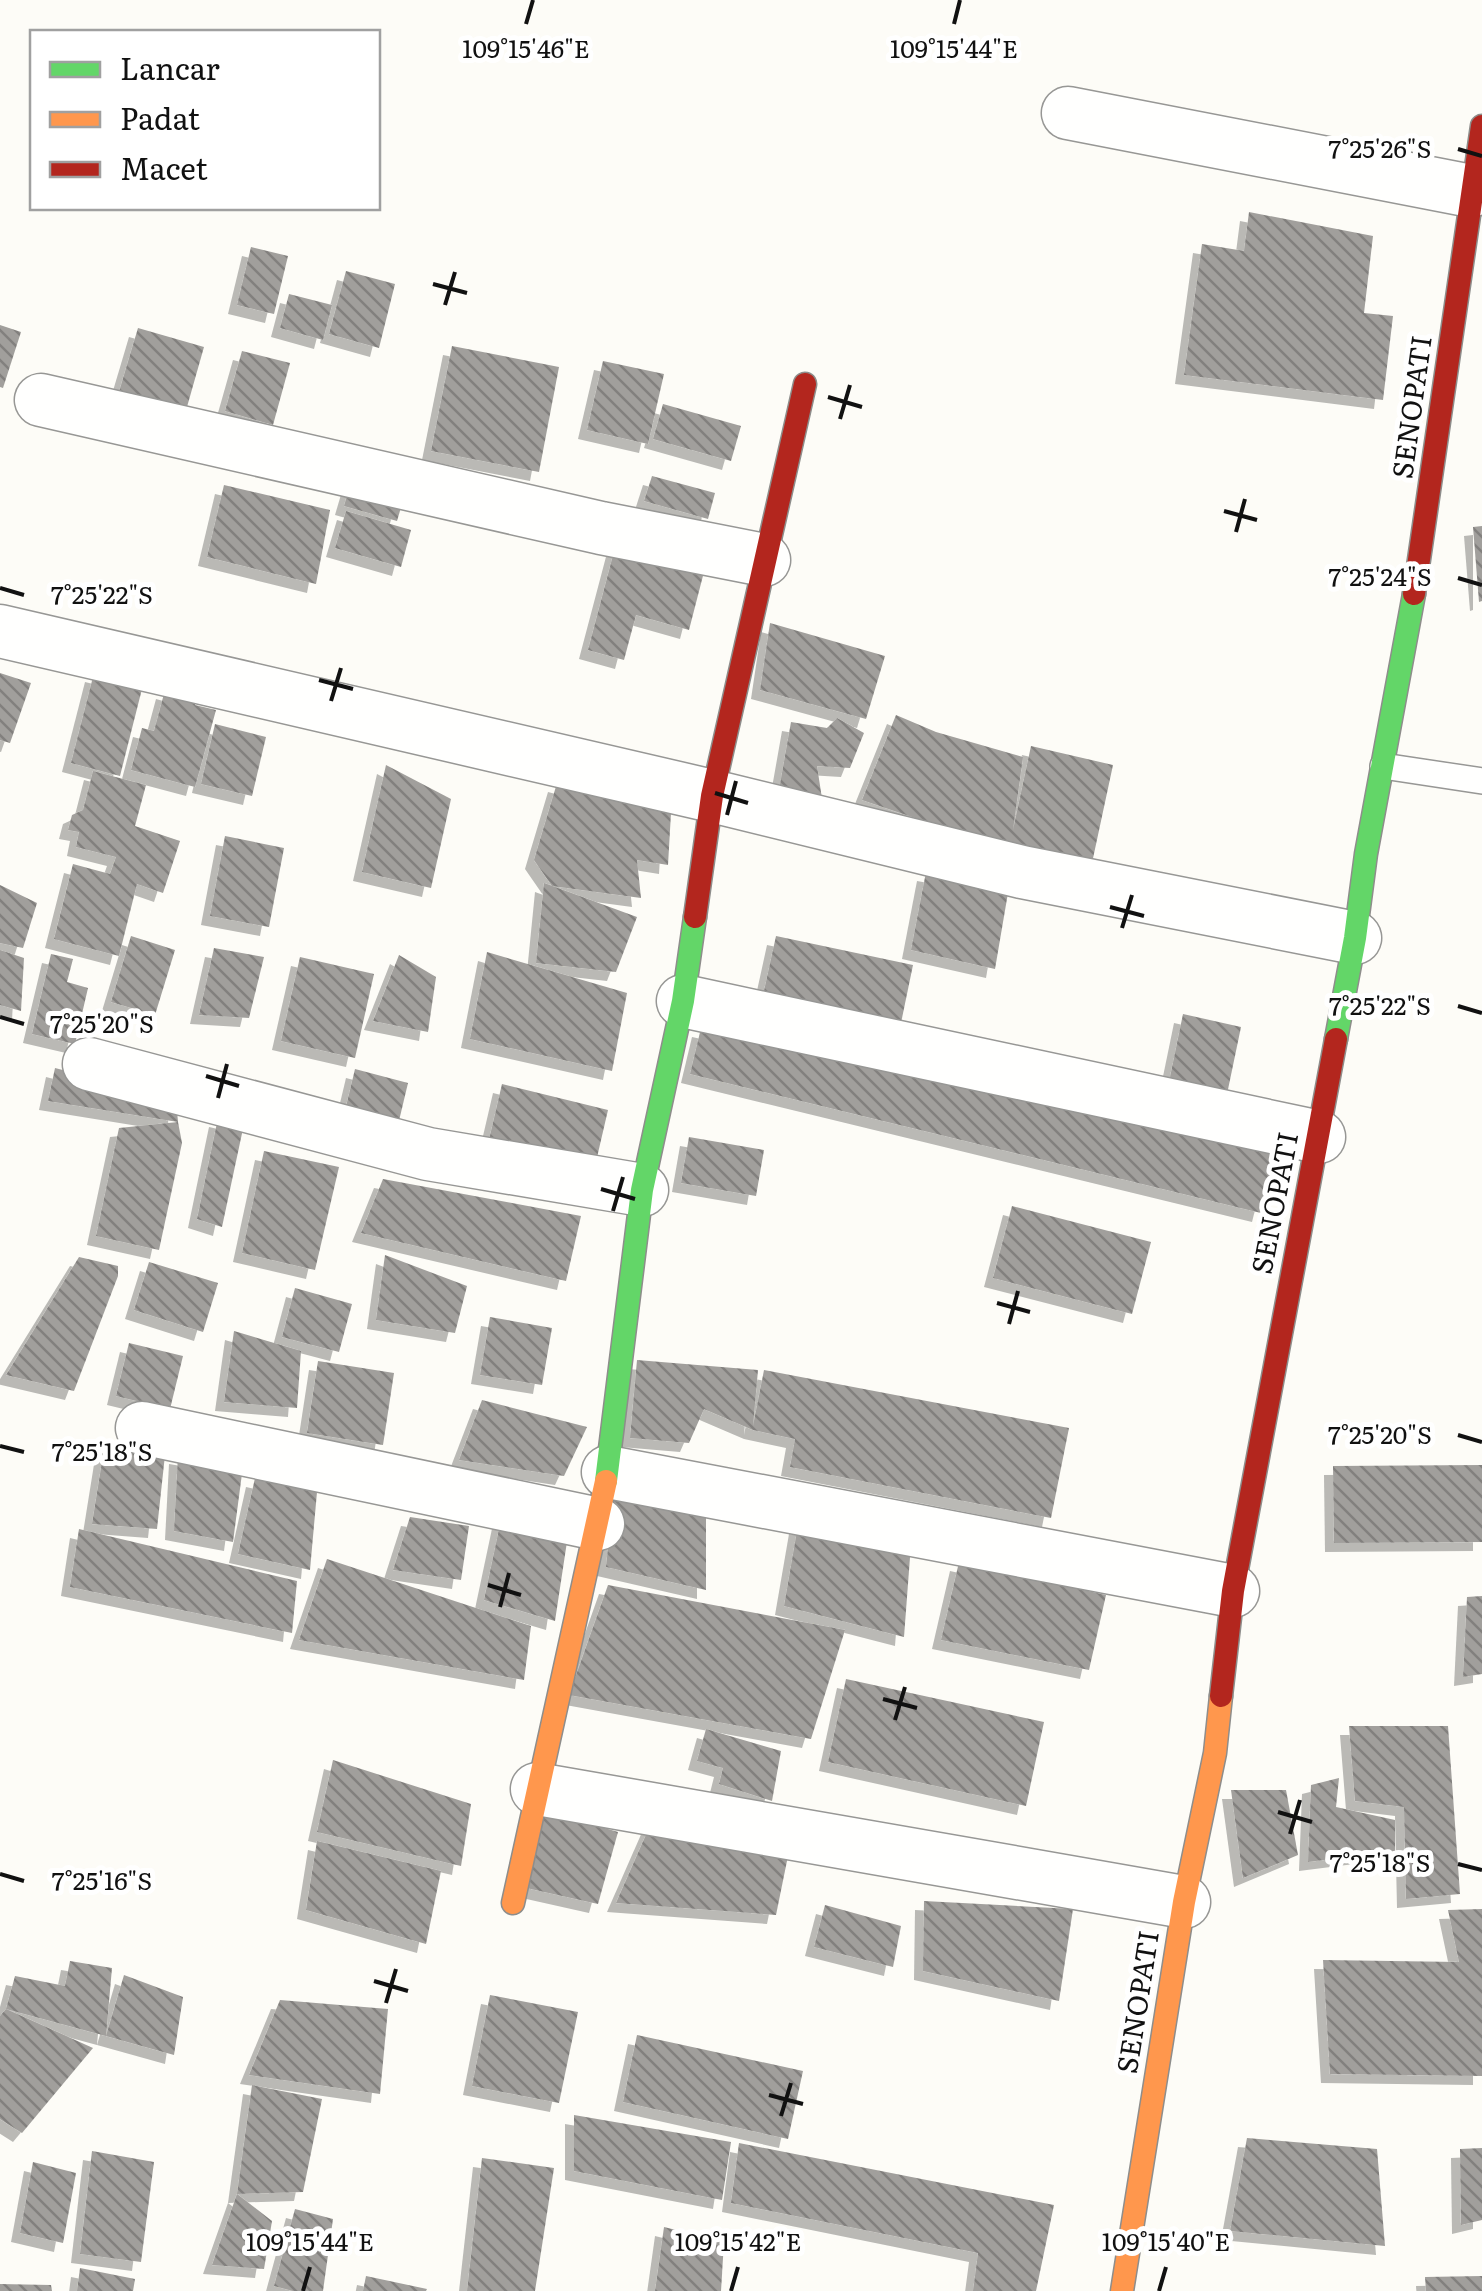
<svg xmlns="http://www.w3.org/2000/svg" width="1482" height="2291" font-family="Literata,serif">
  <style>
    .building { fill: url(#building-back-hatch); filter: url(#shadow) }
    .lines { fill: none; stroke-linecap: round; stroke-linejoin: round }
    .lane-casing { stroke: #979795; stroke-width: 28 }
    .street-casing { stroke: #979795; stroke-width: 55 }
    .fast-casing { stroke: #8e8d8b; stroke-width: 25 }
    .slow-casing { stroke: #8e8d8b; stroke-width: 25 }
    .jam-casing { stroke: #8e8d8b; stroke-width: 25 }
    .lane { stroke: #fffffe; stroke-width: 25 }
    .street { stroke: #fffffe; stroke-width: 52 }
    .fast { stroke: #63d668; stroke-width: 22 }
    .slow { stroke: #ff974d; stroke-width: 22 }
    .jam { stroke: #b3261e; stroke-width: 22 }
    .ticks { fill: none; stroke: #111; stroke-width: 4 }
    .labels { text-anchor: middle; stroke-width: 10; stroke-linejoin: round; paint-order: stroke }
    .street-label { font-size: 28px; fill: #111; stroke: #fff }
    .ticks-label { font-size: 25px; text-anchor: middle; fill: #111; stroke: #fff; stroke-width: 10; stroke-linejoin: round; paint-order: stroke }
  </style>
  <defs>
    <pattern id="building-back-hatch" width="6" height="6" patternUnits="userSpaceOnUse" patternTransform="scale(2.5)"><rect width="6" height="6" fill="#a19f9c"/><path d="M-1 5l2 2M0 0l6 6M5-1l2 2" fill="none" stroke="#82807e"/></pattern>
    <filter id="shadow"><feDropShadow dx="-9" dy="9" stdDeviation="0" flood-color="#0004"/></filter>
  </defs>
  <rect width="100%" height="100%" fill="#fdfcf7"/>
  <g class="building">
    <polygon points="1249,212 1373,236 1364,313 1393,316 1383,400 1184,375 1202,244 1244,251"/>
    <polygon points="251,247 288,256 274,314 237,305"/>
    <polygon points="346,271 395,284 379,348 329,334"/>
    <polygon points="289,294 332,305 323,340 280,328"/>
    <polygon points="0,325 21,332 3,388 0,387"/>
    <polygon points="138,328 204,347 183,421 116,402"/>
    <polygon points="452,346 559,367 539,472 431,451"/>
    <polygon points="242,351 290,363 273,425 225,411"/>
    <polygon points="603,361 664,374 648,444 587,430"/>
    <polygon points="663,404 741,426 731,461 653,439"/>
    <polygon points="354,472 407,487 397,521 344,506"/>
    <polygon points="652,476 715,493 708,519 644,501"/>
    <polygon points="224,485 330,510 316,584 207,557"/>
    <polygon points="346,511 411,530 401,567 335,548"/>
    <polygon points="1482,526 1482,601 1479,602 1473,527"/>
    <polygon points="616,544 705,568 689,630 636,615 624,660 588,650"/>
    <polygon points="770,623 885,656 866,719 760,690"/>
    <polygon points="0,673 31,683 10,743 0,740"/>
    <polygon points="94,673 143,685 120,776 71,763"/>
    <polygon points="165,690 197,699 195,705 216,710 195,787 131,770 142,728 154,731"/>
    <polygon points="896,715 936,732 1023,757 1013,830 1031,746 1113,765 1089,877 862,800"/>
    <polygon points="837,718 864,733 850,768 817,766 823,805 779,790 791,722 827,728"/>
    <polygon points="215,724 266,737 252,796 201,784"/>
    <polygon points="386,765 451,799 431,888 362,872"/>
    <polygon points="93,771 146,785 135,826 180,841 163,893 137,884 119,956 54,939 73,864 110,874 116,857 76,847 79,832 68,830 72,815 83,810"/>
    <polygon points="557,783 671,813 668,865 637,860 641,898 552,886 534,860"/>
    <polygon points="225,836 284,848 269,927 210,916"/>
    <polygon points="926,872 1009,887 995,969 911,950"/>
    <polygon points="544,883 637,917 616,972 536,963"/>
    <polygon points="0,885 37,903 23,948 0,943"/>
    <polygon points="131,936 175,950 155,1015 111,1002"/>
    <polygon points="776,936 913,965 901,1023 762,1000"/>
    <polygon points="214,948 264,957 249,1018 199,1015"/>
    <polygon points="0,950 24,958 21,1011 0,1005"/>
    <polygon points="487,952 627,993 612,1071 470,1039"/>
    <polygon points="51,954 73,959 67,982 88,988 75,1044 32,1034"/>
    <polygon points="399,955 436,977 428,1032 373,1021"/>
    <polygon points="300,957 374,974 355,1058 281,1041"/>
    <polygon points="1183,1014 1241,1027 1226,1099 1168,1087"/>
    <polygon points="701,1028 1276,1154 1261,1213 690,1074"/>
    <polygon points="55,1068 176,1099 178,1122 48,1101"/>
    <polygon points="355,1069 408,1083 398,1125 345,1111"/>
    <polygon points="502,1084 608,1110 595,1166 489,1140"/>
    <polygon points="218,1118 244,1124 222,1227 197,1219"/>
    <polygon points="178,1122 182,1143 159,1250 96,1236 119,1128"/>
    <polygon points="689,1137 764,1150 756,1196 681,1183"/>
    <polygon points="264,1151 339,1167 315,1270 242,1253"/>
    <polygon points="383,1179 581,1216 566,1281 361,1233"/>
    <polygon points="1012,1206 1151,1242 1132,1314 993,1278"/>
    <polygon points="385,1255 467,1286 455,1333 376,1320"/>
    <polygon points="79,1257 118,1266 118,1276 74,1391 6,1375"/>
    <polygon points="149,1262 218,1283 203,1332 134,1310"/>
    <polygon points="295,1288 352,1304 339,1352 282,1337"/>
    <polygon points="490,1317 552,1328 542,1385 480,1375"/>
    <polygon points="234,1331 301,1351 297,1408 224,1402"/>
    <polygon points="129,1343 183,1356 170,1409 116,1396"/>
    <polygon points="637,1360 758,1370 753,1426 764,1370 1069,1428 1051,1518 790,1467 795,1439 753,1430 704,1409 689,1443 630,1438"/>
    <polygon points="318,1361 394,1373 383,1445 307,1433"/>
    <polygon points="482,1400 587,1427 564,1476 459,1460"/>
    <polygon points="105,1443 165,1455 157,1529 92,1524"/>
    <polygon points="178,1455 243,1466 233,1542 174,1531"/>
    <polygon points="1482,1465 1482,1542 1334,1543 1333,1466"/>
    <polygon points="255,1478 317,1492 310,1570 238,1554"/>
    <polygon points="613,1500 706,1503 706,1590 606,1567"/>
    <polygon points="502,1515 568,1535 555,1621 484,1600"/>
    <polygon points="410,1517 469,1526 461,1580 393,1570"/>
    <polygon points="798,1525 911,1544 904,1637 784,1606"/>
    <polygon points="79,1529 297,1581 292,1633 70,1587"/>
    <polygon points="327,1559 531,1626 524,1680 299,1640"/>
    <polygon points="959,1562 1106,1595 1089,1670 941,1640"/>
    <polygon points="608,1585 845,1630 811,1739 569,1695"/>
    <polygon points="1482,1596 1482,1674 1463,1677 1467,1597"/>
    <polygon points="846,1679 1044,1722 1026,1806 828,1762"/>
    <polygon points="1349,1726 1448,1726 1460,1894 1406,1899 1404,1807 1355,1801"/>
    <polygon points="706,1729 781,1751 772,1801 719,1784 723,1768 697,1761"/>
    <polygon points="333,1760 471,1804 461,1866 317,1832"/>
    <polygon points="1339,1778 1336,1807 1395,1820 1395,1851 1308,1862 1311,1785"/>
    <polygon points="1231,1790 1286,1790 1298,1855 1243,1878"/>
    <polygon points="538,1808 618,1832 598,1904 522,1887"/>
    <polygon points="652,1821 789,1851 776,1915 616,1903"/>
    <polygon points="317,1841 441,1871 426,1944 306,1910"/>
    <polygon points="924,1901 1073,1909 1059,2001 923,1971"/>
    <polygon points="825,1905 901,1926 893,1967 814,1947"/>
    <polygon points="1482,1909 1482,2076 1330,2074 1323,1960 1459,1962 1448,1910"/>
    <polygon points="70,1961 112,1968 106,2036 6,2009 15,1976 65,1986"/>
    <polygon points="124,1975 183,1997 174,2055 106,2036"/>
    <polygon points="490,1995 578,2012 559,2103 472,2086"/>
    <polygon points="280,2000 388,2009 380,2094 249,2075"/>
    <polygon points="6,2009 93,2048 22,2133 0,2119 0,2016"/>
    <polygon points="637,2035 803,2071 788,2139 623,2102"/>
    <polygon points="252,2085 322,2099 303,2192 237,2194"/>
    <polygon points="574,2115 731,2142 722,2200 574,2171"/>
    <polygon points="1247,2138 1377,2149 1385,2246 1230,2231"/>
    <polygon points="739,2143 1054,2205 1036,2291 973,2291 978,2253 731,2203"/>
    <polygon points="1482,2148 1482,2220 1461,2225 1460,2149"/>
    <polygon points="92,2151 154,2162 141,2262 80,2254"/>
    <polygon points="482,2158 554,2168 535,2291 467,2291"/>
    <polygon points="33,2162 76,2173 63,2243 20,2233"/>
    <polygon points="237,2194 272,2221 264,2269 212,2265"/>
    <polygon points="295,2209 333,2219 323,2291 293,2291 274,2286"/>
    <polygon points="664,2227 724,2242 721,2291 655,2291"/>
    <polygon points="80,2268 135,2279 133,2291 77,2291"/>
    <polygon points="366,2276 427,2289 426,2291 363,2291"/>
    <polygon points="1482,2276 1482,2291 1426,2291 1425,2277"/>
    <polygon points="0,2284 51,2285 52,2291 0,2291"/>
  </g>
  <g class="lines">
    <defs>
      <polyline id="lane" points="1383,766 1482,781"/>
      <g id="street">
        <polyline points="1068,113 1471,191"/>
        <polyline points="41,400 601,528 764,560"/>
        <polyline points="0,631 712,796 1022,872 1355,938"/>
        <polyline points="683,1001 1319,1137"/>
        <polyline points="89,1064 428,1154 642,1190"/>
        <polyline points="142,1428 598,1524"/>
        <polyline points="608,1472 1233,1591"/>
        <polyline points="537,1789 1184,1902"/>
      </g>
      <g id="fast">
        <polyline points="1336,1039 1355,938 1366,854 1414,594"/>
        <polyline points="606,1481 642,1190 683,1001 695,917"/>
      </g>
      <g id="slow">
        <polyline points="513,1903 606,1481"/>
        <polyline points="1122,2291 1184,1902 1215,1753 1221,1696"/>
      </g>
      <g id="jam">
        <polyline points="1414,594 1482,126"/>
        <polyline points="695,917 712,796 805,384"/>
        <polyline points="1221,1696 1233,1591 1336,1039"/>
      </g>
    </defs>
    <use href="#lane" class="lane-casing"/>
    <use href="#street" class="street-casing"/>
    <use href="#fast" class="fast-casing"/>
    <use href="#slow" class="slow-casing"/>
    <use href="#jam" class="jam-casing"/>
    <use href="#lane" class="lane"/>
    <use href="#street" class="street"/>
    <use href="#fast" class="fast"/>
    <use href="#slow" class="slow"/>
    <use href="#jam" class="jam"/>
  </g>
  <path class="ticks" d="M 526,24 L 533,0M 954,24 L 960,0M 1458,149 L 1482,156M 433,284 L 467,293M 445,305 L 455,272M 828,397 L 862,407M 840,419 L 850,385M 1224,511 L 1257,520M 1236,532 L 1245,499M 1458,578 L 1482,585M 0,588 L 24,595M 319,680 L 353,689M 331,701 L 341,668M 715,793 L 748,803M 727,815 L 736,781M 1110,907 L 1144,916M 1122,928 L 1132,895M 1458,1006 L 1482,1013M 0,1017 L 24,1024M 206,1076 L 239,1086M 218,1098 L 227,1064M 601,1189 L 635,1199M 613,1211 L 623,1177M 997,1303 L 1030,1312M 1009,1324 L 1018,1291M 1458,1435 L 1482,1442M 0,1446 L 24,1452M 488,1585 L 521,1595M 500,1607 L 509,1573M 883,1699 L 917,1708M 895,1720 L 905,1687M 1278,1812 L 1312,1822M 1290,1834 L 1300,1800M 1458,1864 L 1482,1870M 0,1874 L 24,1881M 374,1981 L 408,1991M 386,2003 L 396,1969M 769,2095 L 803,2104M 781,2116 L 791,2083M 303,2291 L 310,2267M 731,2291 L 738,2267M 1159,2291 L 1166,2267"/>
  <g class="labels">
    <g class="street-label">
      <text transform="translate(1412 407) rotate(-82)" y="10">SENOPATI</text>
      <text transform="translate(1275 1203) rotate(-79)" y="10">SENOPATI</text>
      <text transform="translate(1138 2002) rotate(-81)" y="10">SENOPATI</text>
    </g>
  </g>
  <g class="ticks-label">
    <text x="526" y="58">109°15'46"E</text>
    <text x="954" y="58">109°15'44"E</text>
    <text x="1380" y="158">7°25'26"S</text>
    <text x="1380" y="586">7°25'24"S</text>
    <text x="102" y="604">7°25'22"S</text>
    <text x="1380" y="1015">7°25'22"S</text>
    <text x="102" y="1033">7°25'20"S</text>
    <text x="1380" y="1444">7°25'20"S</text>
    <text x="102" y="1461">7°25'18"S</text>
    <text x="1380" y="1872">7°25'18"S</text>
    <text x="102" y="1890">7°25'16"S</text>
    <text x="310" y="2251">109°15'44"E</text>
    <text x="738" y="2251">109°15'42"E</text>
    <text x="1166" y="2251">109°15'40"E</text>
  </g>
  <rect x="30" y="30" width="350" height="180" fill="#ffffff" stroke="#a0a0a0" stroke-width="2.5"/>
  <rect x="50" y="62" width="50" height="15" fill="#63d668" stroke="#a0a0a0" stroke-width="2.5"/>
  <text x="120" y="80" font-size="30" fill="#111111">Lancar</text>
  <rect x="50" y="112" width="50" height="15" fill="#ff974d" stroke="#a0a0a0" stroke-width="2.5"/>
  <text x="120" y="130" font-size="30" fill="#111111">Padat</text>
  <rect x="50" y="162" width="50" height="15" fill="#b3261e" stroke="#a0a0a0" stroke-width="2.5"/>
  <text x="120" y="180" font-size="30" fill="#111111">Macet</text>
</svg>
